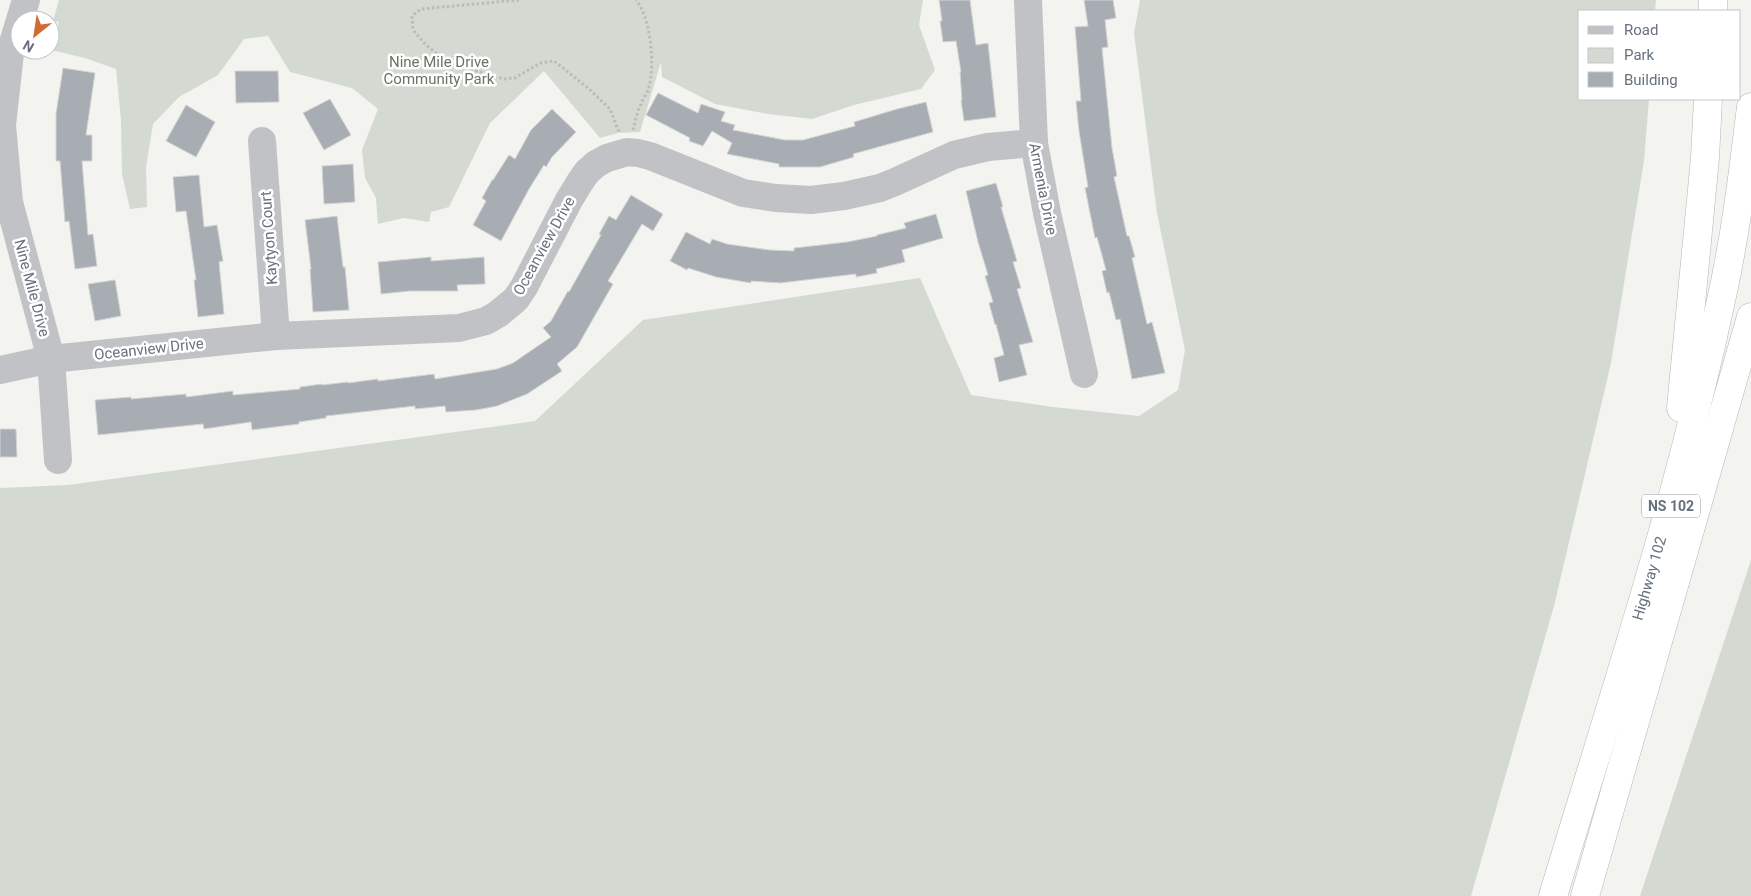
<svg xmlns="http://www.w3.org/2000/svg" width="1751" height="896" font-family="Roboto,sans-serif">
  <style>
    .green { fill: #d4dad1 }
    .building { fill: #a8adb3; stroke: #d4d5d3 }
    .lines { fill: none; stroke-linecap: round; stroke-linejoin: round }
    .highway-casing { stroke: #b4b6b9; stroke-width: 29 }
    .path { stroke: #b9bbbd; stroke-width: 3; stroke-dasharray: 2.5 2.5; stroke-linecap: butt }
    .minor { stroke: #c0c2c5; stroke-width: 28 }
    .highway { stroke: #fff; stroke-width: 28 }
    .labels { text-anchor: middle; stroke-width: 5; stroke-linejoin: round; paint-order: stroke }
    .shield { fill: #fff; stroke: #949ba5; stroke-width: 1 }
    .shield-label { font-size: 14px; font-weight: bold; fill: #66707e }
    .park-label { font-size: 15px; fill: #657664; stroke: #fff }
    .street-label { font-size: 15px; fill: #66707e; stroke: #fff }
  </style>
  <rect width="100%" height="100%" fill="#f3f3f0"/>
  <g class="green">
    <polygon points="59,0 923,0 919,25 935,70 921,89 854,105 812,119 768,114 715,104 662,77 661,62 640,132 618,133 600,138 544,71 490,123 449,207 431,212 429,222 404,218 378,224 376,198 365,178 362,150 378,109 352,88 290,72 268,36 244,39 218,75 179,97 153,124 146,167 147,207 130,209 122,174 121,120 116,69 85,58 51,50 59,22 53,21"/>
    <polygon points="1140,0 1656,0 1655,11 1580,11 1580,99 1649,99 1644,161 1611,363 1554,606 1471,896 0,896 0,488 68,485 535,421 643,320 920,278 971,395 1053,407 1139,416 1178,390 1185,350 1157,213 1134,33"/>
    <polygon points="1751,560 1751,896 1640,896"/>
  </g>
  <g class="building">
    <polygon points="939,0 970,0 976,45 988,43 996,117 964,121 961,100 962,100 960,72 961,72 956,41 943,42 940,21 942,21"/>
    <polygon points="1084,0 1113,0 1116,18 1105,20 1108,47 1102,48 1112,148 1117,176 1114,177 1127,236 1129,236 1135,257 1132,258 1147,324 1152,322 1165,373 1132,379 1120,319 1116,320 1109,292 1107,293 1102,271 1106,270 1097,237 1095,238 1085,188 1088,187 1079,131 1076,101 1081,101 1075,27 1088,26"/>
    <polygon points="63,68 95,73 86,135 92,135 92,161 82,161 88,235 93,234 97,266 75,269 69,221 65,222 60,161 56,161 56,114"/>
    <polygon points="235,71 278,71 279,102 236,103"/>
    <polygon points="658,93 698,113 701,104 725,112 721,121 735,125 733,130 785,140 803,140 855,126 854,122 897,109 926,102 933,132 853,154 854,157 820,167 779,167 779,164 727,154 732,143 712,131 703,146 689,141 690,138 646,115"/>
    <polygon points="330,99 351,135 324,150 303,113"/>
    <polygon points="186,105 215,122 196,157 166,141"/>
    <polygon points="552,109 576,132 552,157 546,167 544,165 529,189 501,241 473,225 486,201 482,198 492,180 493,180 509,155 515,159 531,130"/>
    <polygon points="353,164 355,202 324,204 322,166"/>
    <polygon points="199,175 204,227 217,225 223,261 219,262 224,314 198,317 194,280 196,280 186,211 176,212 173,177"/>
    <polygon points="996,183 1003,207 1001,207 1017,261 1013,262 1021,288 1017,289 1033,342 1019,345 1027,375 999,382 994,358 1004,355 996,324 995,325 989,303 993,302 985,276 988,275 978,242 966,191"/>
    <polygon points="631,195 663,214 653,231 642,224 608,281 613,284 577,347 557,364 562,371 527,394 497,406 476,410 446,412 445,406 415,409 415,406 326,416 326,418 299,422 299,424 252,430 251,422 204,429 203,424 98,435 95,400 131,397 131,399 186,394 186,397 233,391 233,395 300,389 300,387 322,384 322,385 348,382 348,383 378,379 378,381 434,374 435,379 497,369 513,363 551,337 543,328 551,321 568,291 569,292 601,235 599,234 609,216 616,220"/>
    <polygon points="936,214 943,238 902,250 905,262 876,269 877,273 856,277 856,274 780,283 751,281 751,283 716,277 688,268 687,270 670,261 686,232 710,244 712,239 727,244 770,250 794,251 794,248 847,242 877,236 877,235 906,228 904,223"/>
    <polygon points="337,216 343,267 345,267 349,310 313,312 310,269 311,269 305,220"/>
    <polygon points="431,257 431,261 484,257 485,284 457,285 458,291 410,291 381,294 378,262"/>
    <polygon points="115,280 121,316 95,321 88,284"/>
    <polygon points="0,429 16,429 17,457 0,457"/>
  </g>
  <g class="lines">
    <defs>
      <g id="highway">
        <polyline points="1713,11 1713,0"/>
        <polyline points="1681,408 1705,158 1708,99"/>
        <path id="s1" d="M 1553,896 C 1612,700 1677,505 1720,305 C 1735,240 1743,173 1751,107"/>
        <polyline points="1585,896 1751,317"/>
      </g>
    </defs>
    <use href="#highway" class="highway-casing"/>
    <g class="path">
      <polyline points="519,0 421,9 412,16 413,30 425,44 444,60 470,69 504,79 515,78 540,63 554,61 588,88 610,109 619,132"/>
      <path d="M 633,130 C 635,122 637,112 641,104 C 643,98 648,93 649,87 C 655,64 651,18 636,0"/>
    </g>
    <g class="minor">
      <polyline points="26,0 10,53 2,125 9,202 51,359 58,460"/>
      <polyline points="1028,0 1034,143 1047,213 1084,374"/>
      <polyline points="262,141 276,336"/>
      <polyline points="0,370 51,359 276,336 459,328 486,321 498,314 516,299 524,287 569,200 580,182 587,172 596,164 607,158 627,152 638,153 650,156 743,193 776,198 811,200 844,196 880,188 895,182 954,155 988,147 1034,143"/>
    </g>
    <use href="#highway" class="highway"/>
  </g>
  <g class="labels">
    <rect class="shield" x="1642" y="494.5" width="58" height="23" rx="4"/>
    <g class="shield-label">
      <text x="1671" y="511">NS 102</text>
    </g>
    <g class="park-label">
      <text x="439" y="67">Nine Mile Drive<tspan x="439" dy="17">Community Park</tspan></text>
    </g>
    <g class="street-label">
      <text transform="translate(1043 189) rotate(79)" y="5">Armenia Drive</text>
      <text transform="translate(269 238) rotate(-94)" y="5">Kaytyon Court</text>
      <text transform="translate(544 246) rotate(-61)" y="5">Oceanview Drive</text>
      <text transform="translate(32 288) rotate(75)" y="5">Nine Mile Drive</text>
      <text transform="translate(149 349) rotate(-6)" y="5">Oceanview Drive</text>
      <text dy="5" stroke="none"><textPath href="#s1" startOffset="332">Highway 102</textPath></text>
    </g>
  </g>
  <rect x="1578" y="10" width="162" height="90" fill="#ffffff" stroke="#c2c6cb"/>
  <rect x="1588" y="26" width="25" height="8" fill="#c0c2c5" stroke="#c2c6cb"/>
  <text x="1624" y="35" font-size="15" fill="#66707e">Road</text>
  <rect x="1588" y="48" width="25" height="15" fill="#d4dad1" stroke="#c2c6cb"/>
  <text x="1624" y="60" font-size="15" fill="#66707e">Park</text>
  <rect x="1588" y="72" width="25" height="15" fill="#a8adb3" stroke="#c2c6cb"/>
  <text x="1624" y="85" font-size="15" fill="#66707e">Building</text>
  <g transform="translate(35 35) rotate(210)"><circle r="24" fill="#ffffff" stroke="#c2c6cb"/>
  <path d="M0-4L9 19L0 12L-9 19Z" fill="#d06b34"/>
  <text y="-8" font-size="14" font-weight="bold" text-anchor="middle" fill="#66707e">N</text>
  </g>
</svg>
